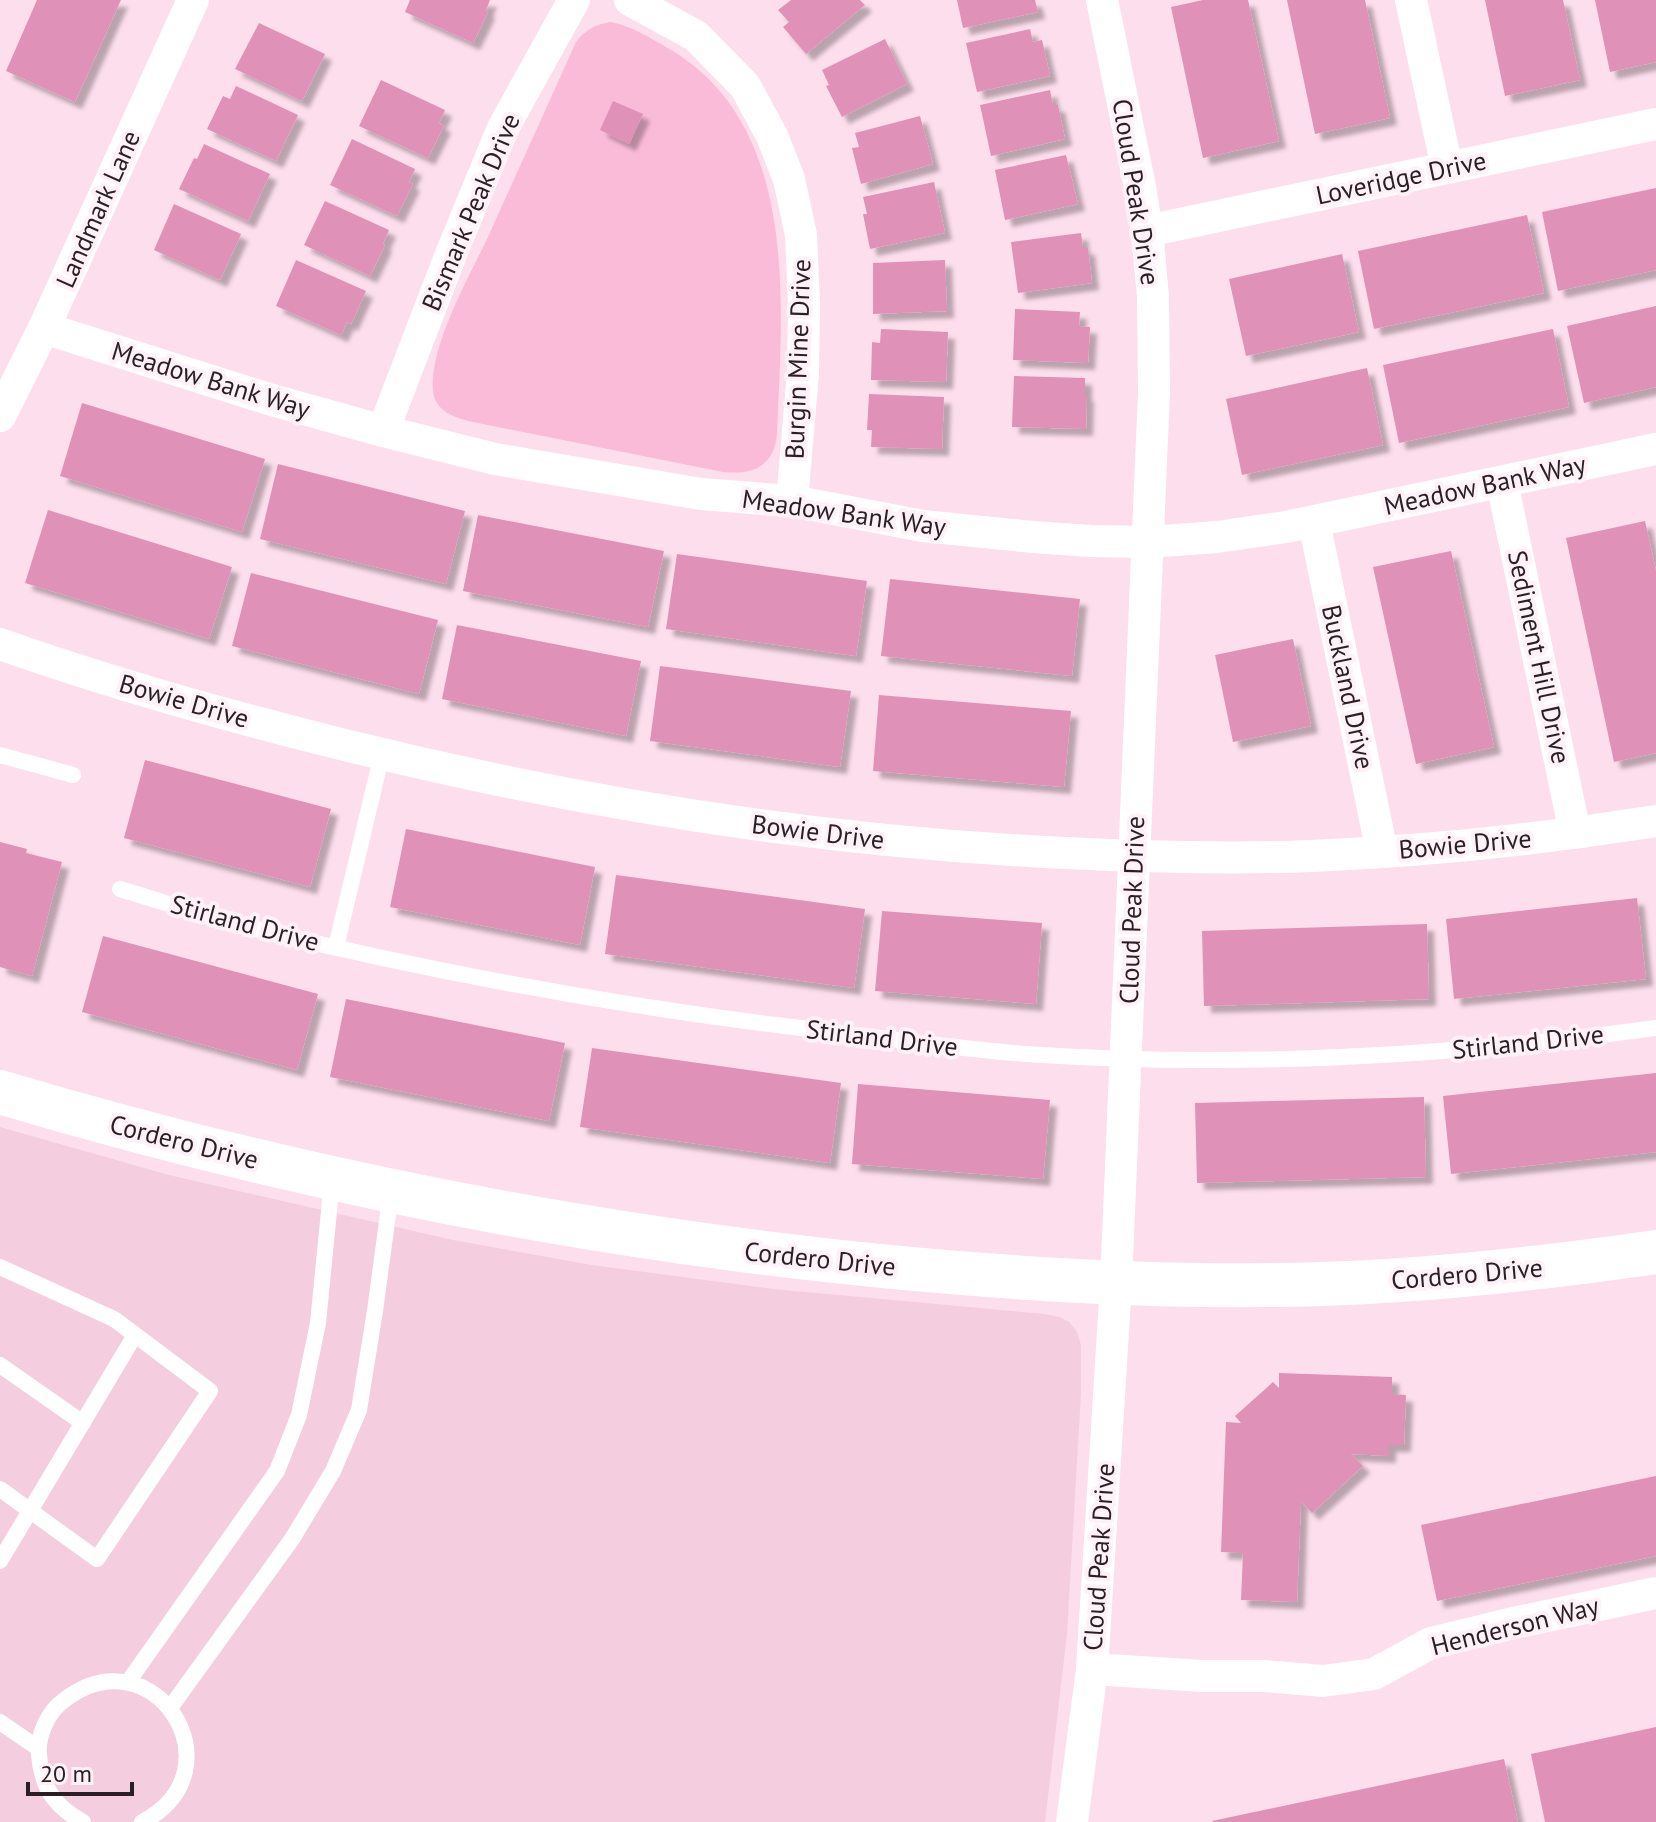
<svg xmlns="http://www.w3.org/2000/svg" width="1656" height="1822" font-family="'PT Sans',sans-serif">
  <style>
    .built { fill: #f4cedf }
    .park { fill: #fabbd9 }
    .building { fill: #e091b8; filter: url(#shadow) }
    .lines { fill: none; stroke-linecap: round; stroke-linejoin: round }
    .lane { stroke: #fff; stroke-width: 16 }
    .street { stroke: #fff; stroke-width: 32 }
    .secondary { stroke: #fff; stroke-width: 44 }
    .labels { text-anchor: middle; stroke-width: 8; stroke-linejoin: round; paint-order: stroke }
    .street-label { font-size: 26px; fill: #2a1f24; stroke: #fef1f7 }
  </style>
  <defs>
    <filter id="shadow"><feDropShadow dx="7" dy="7" stdDeviation="2" flood-color="#0004"/></filter>
  </defs>
  <rect width="100%" height="100%" fill="#fddeec"/>
  <polygon class="built" points="0,1127 169,1175 453,1240 592,1265 773,1289 1044,1314 1060,1317 1069,1322 1077,1332 1081,1345 1081,1393 1067,1634 1045,1822 0,1822"/>
  <path class="park" d="M 611,22 C 631,26 649,37 666,47 C 801,123 782,304 777,434 C 774,467 752,475 723,472 L 473,422 C 456,418 435,412 433,391 C 429,347 469,277 488,237 C 517,172 547,107 576,42 C 585,30 596,24 611,22 Z"/>
  <g class="building">
    <polygon points="37,0 121,0 75,102 6,71"/>
    <polygon points="410,0 490,0 486,10 488,12 473,43 405,12"/>
    <polygon points="791,0 860,0 865,5 806,54 783,27 789,22 778,10"/>
    <polygon points="957,0 1035,0 1038,12 963,28"/>
    <polygon points="1203,0 1248,0 1279,141 1203,158 1171,7"/>
    <polygon points="1287,0 1365,0 1390,118 1315,134"/>
    <polygon points="1485,0 1563,0 1580,80 1505,96"/>
    <polygon points="1595,0 1656,0 1656,62 1610,72"/>
    <polygon points="259,23 325,54 302,101 235,69"/>
    <polygon points="1030,29 1033,42 1042,40 1050,76 977,92 966,43"/>
    <polygon points="885,39 907,84 842,117 826,86 829,85 822,70"/>
    <polygon points="381,80 445,110 439,123 444,126 428,158 359,126"/>
    <polygon points="236,86 298,115 276,161 207,129 223,96 230,99"/>
    <polygon points="1050,90 1053,105 1058,105 1065,139 991,156 980,105"/>
    <polygon points="613,101 643,114 629,144 600,130"/>
    <polygon points="920,116 933,164 861,184 852,148 859,147 855,133"/>
    <polygon points="352,139 415,169 409,182 413,184 397,216 330,185"/>
    <polygon points="204,144 270,174 248,221 179,189 194,158 197,159"/>
    <polygon points="1066,155 1078,204 1005,220 995,170"/>
    <polygon points="934,182 945,233 870,249 863,214 867,214 863,197"/>
    <polygon points="1656,188 1656,270 1558,291 1542,212"/>
    <polygon points="325,201 389,230 383,244 385,245 370,276 304,245"/>
    <polygon points="174,204 241,234 220,280 154,250"/>
    <polygon points="1527,215 1544,293 1374,329 1358,251"/>
    <polygon points="1081,233 1083,248 1088,248 1092,283 1018,293 1011,242"/>
    <polygon points="1342,254 1359,332 1246,356 1229,279"/>
    <polygon points="296,260 366,291 351,324 347,322 341,335 276,306"/>
    <polygon points="945,260 947,311 873,314 873,263"/>
    <polygon points="1656,306 1656,387 1584,403 1567,326"/>
    <polygon points="1015,309 1080,312 1079,326 1090,327 1088,363 1013,360"/>
    <polygon points="881,329 948,332 946,382 871,380 872,342 880,343"/>
    <polygon points="1553,329 1569,407 1399,443 1383,365"/>
    <polygon points="1367,368 1383,445 1242,475 1226,399"/>
    <polygon points="1014,376 1085,378 1085,395 1087,395 1086,429 1012,427"/>
    <polygon points="869,394 944,397 942,449 871,447 872,430 867,430"/>
    <polygon points="82,403 265,459 242,532 60,476"/>
    <polygon points="278,464 465,511 446,584 260,539"/>
    <polygon points="48,510 232,567 209,639 25,583"/>
    <polygon points="478,515 664,551 648,627 463,591"/>
    <polygon points="1645,521 1656,571 1656,753 1614,762 1566,538"/>
    <polygon points="1451,551 1494,747 1416,764 1373,567"/>
    <polygon points="677,554 867,581 856,656 666,629"/>
    <polygon points="251,573 438,620 419,694 232,646"/>
    <polygon points="890,579 1080,599 1072,676 881,656"/>
    <polygon points="457,625 641,661 626,736 442,699"/>
    <polygon points="1293,639 1311,726 1233,742 1215,655"/>
    <polygon points="660,666 851,691 840,767 650,741"/>
    <polygon points="879,695 1071,711 1064,787 873,771"/>
    <polygon points="145,760 331,809 310,887 124,838"/>
    <polygon points="406,829 595,867 580,945 390,907"/>
    <polygon points="0,842 27,849 26,853 62,862 32,976 0,967"/>
    <polygon points="616,875 865,909 854,988 605,954"/>
    <polygon points="1637,898 1646,979 1454,999 1446,919"/>
    <polygon points="882,911 1042,923 1036,1004 875,991"/>
    <polygon points="1427,924 1429,999 1204,1006 1202,931"/>
    <polygon points="103,936 318,994 297,1070 82,1012"/>
    <polygon points="346,999 565,1043 549,1121 330,1077"/>
    <polygon points="592,1048 841,1083 830,1163 580,1127"/>
    <polygon points="1656,1073 1656,1152 1451,1174 1443,1096"/>
    <polygon points="858,1084 1050,1100 1043,1179 852,1164"/>
    <polygon points="1424,1097 1426,1177 1197,1183 1195,1103"/>
    <polygon points="1279,1373 1392,1377 1392,1394 1406,1395 1404,1445 1389,1445 1389,1456 1351,1454 1363,1466 1312,1513 1301,1501 1297,1602 1241,1600 1243,1553 1221,1552 1226,1422 1241,1423 1235,1416 1273,1382 1279,1388"/>
    <polygon points="1656,1476 1656,1556 1437,1601 1421,1525"/>
    <polygon points="1656,1727 1656,1822 1545,1822 1531,1754"/>
    <polygon points="1504,1759 1518,1822 1213,1822 1212,1821"/>
  </g>
  <g class="lines">
    <g class="lane">
      <polyline points="0,755 73,775"/>
      <path d="M 120,889 C 157,900 195,913 232,923 C 417,969 603,1004 792,1027 C 870,1036 947,1048 1025,1054 C 1236,1068 1447,1057 1656,1028"/>
      <polyline points="336,947 382,754"/>
      <polyline points="0,1267 114,1319 210,1391 97,1559 0,1489"/>
      <polyline points="0,1365 83,1423"/>
      <polyline points="0,1561 135,1335"/>
      <polyline points="128,1682 277,1471 299,1415 318,1323 332,1181"/>
      <polyline points="170,1708 292,1539 333,1471 359,1410 375,1311 391,1192"/>
      <polyline points="0,1722 38,1748"/>
      <path d="M 83,1822 C 54,1806 42,1788 39,1755 C 37,1736 48,1712 63,1701 C 153,1630 243,1770 142,1822"/>
    </g>
    <g class="street">
      <polyline points="630,0 696,36 745,86 772,136 789,179 801,235 804,304 803,373 792,501"/>
      <polyline points="1411,0 1447,168"/>
      <polyline points="1147,231 1656,124"/>
      <polyline points="44,328 272,400 383,431 495,459 701,494 792,501 923,526 1033,537 1090,541 1148,542 1217,537 1286,527 1656,449"/>
      <polyline points="0,416 44,328 193,0"/>
      <polyline points="383,431 451,254 503,128 574,0"/>
      <polyline points="1502,482 1575,833"/>
      <polyline points="1314,522 1382,852"/>
      <path d="M 0,644 C 114,684 231,717 349,746 C 584,804 824,842 1066,853 C 1148,857 1230,859 1311,856 C 1427,851 1542,839 1656,821"/>
      <polyline points="1092,1669 1203,1676 1264,1676 1323,1681 1374,1674 1431,1643 1509,1624 1656,1593"/>
      <polyline points="1072,1822 1092,1669 1116,1283 1154,392 1153,297 1147,231 1140,187 1102,0"/>
    </g>
    <path class="secondary" d="M 0,1092 C 272,1173 550,1230 833,1261 C 981,1277 1130,1287 1279,1285 C 1405,1284 1531,1270 1656,1252"/>
  </g>
  <g class="labels">
    <g class="street-label">
      <text transform="translate(1401 178) rotate(-12)" y="9">Loveridge Drive</text>
      <text transform="translate(1136 192) rotate(81)" y="9">Cloud Peak Drive</text>
      <text transform="translate(98 209) rotate(-66)" y="9">Landmark Lane</text>
      <text transform="translate(471 212) rotate(-67)" y="9">Bismark Peak Drive</text>
      <text transform="translate(798 359) rotate(-88)" y="9">Burgin Mine Drive</text>
      <text transform="translate(211 380) rotate(17)" y="9">Meadow Bank Way</text>
      <text transform="translate(1485 485) rotate(-12)" y="9">Meadow Bank Way</text>
      <text transform="translate(844 513) rotate(8)" y="9">Meadow Bank Way</text>
      <text transform="translate(1539 657) rotate(78)" y="9">Sediment Hill Drive</text>
      <text transform="translate(1348 687) rotate(78)" y="9">Buckland Drive</text>
      <text transform="translate(184 701) rotate(16)" y="9">Bowie Drive</text>
      <text transform="translate(818 832) rotate(7)" y="9">Bowie Drive</text>
      <text transform="translate(1465 844) rotate(-5)" y="9">Bowie Drive</text>
      <text transform="translate(1132 910) rotate(-88)" y="9">Cloud Peak Drive</text>
      <text transform="translate(245 923) rotate(15)" y="9">Stirland Drive</text>
      <text transform="translate(882 1038) rotate(7)" y="9">Stirland Drive</text>
      <text transform="translate(1528 1042) rotate(-6)" y="9">Stirland Drive</text>
      <text transform="translate(184 1142) rotate(14)" y="9">Cordero Drive</text>
      <text transform="translate(820 1259) rotate(6)" y="9">Cordero Drive</text>
      <text transform="translate(1467 1274) rotate(-5)" y="9">Cordero Drive</text>
      <text transform="translate(1099 1557) rotate(-86)" y="9">Cloud Peak Drive</text>
      <text transform="translate(1515 1626) rotate(-14)" y="9">Henderson Way</text>
    </g>
  </g>
  <path d="M28 1782v12h104v-12" fill="none" stroke="#2a1f24" stroke-width="4"/>
  <text x="40" y="1782" font-size="24" fill="#2a1f24" stroke="#fef1f7" stroke-width="6" paint-order="stroke">20 m</text>
</svg>
